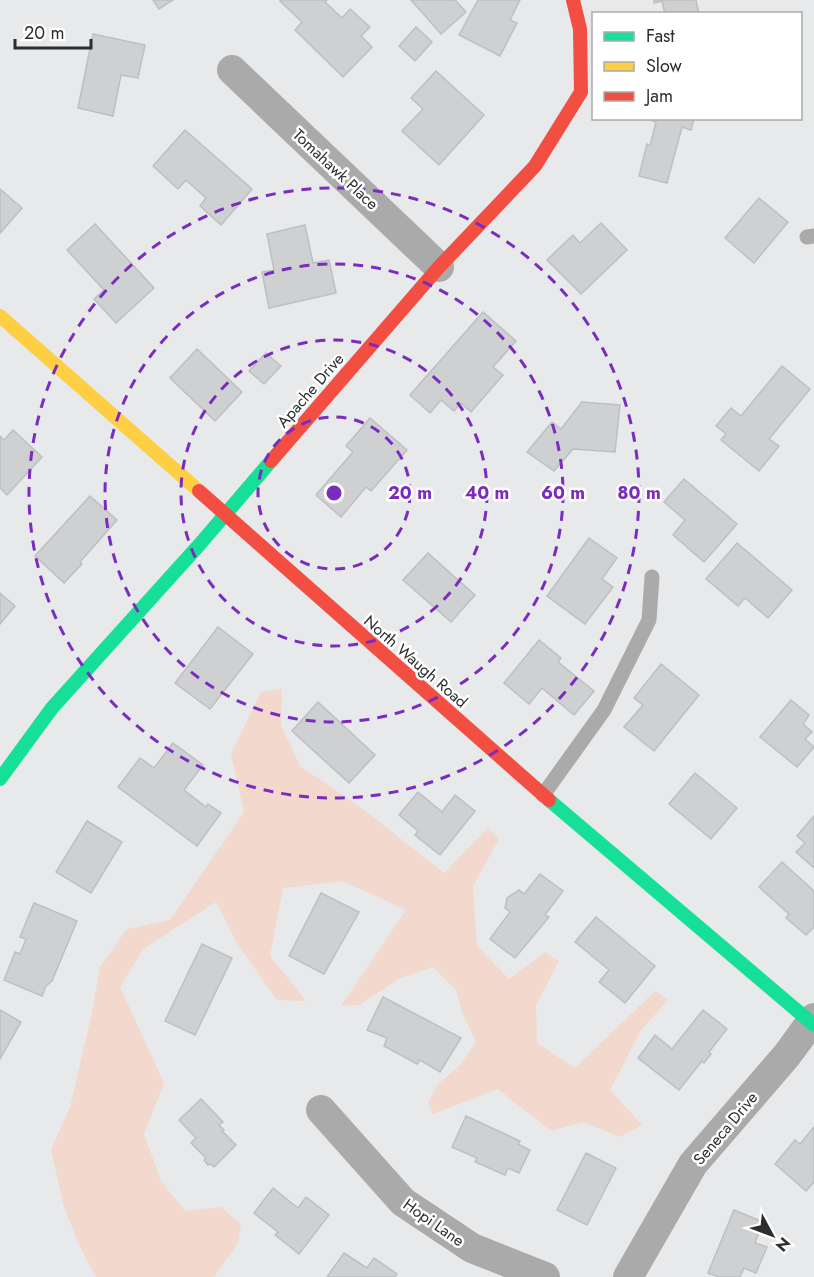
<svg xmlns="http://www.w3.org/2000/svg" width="814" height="1277" font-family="Jost,sans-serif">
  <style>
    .green { fill: #f3d8cd }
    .building { fill: #cfd0d2; stroke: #bebfc0; stroke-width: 1.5 }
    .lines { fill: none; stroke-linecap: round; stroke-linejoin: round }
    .lane { stroke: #aaa; stroke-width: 15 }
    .street { stroke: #aaa; stroke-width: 30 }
    .fast { stroke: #16e098; stroke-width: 14 }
    .slow { stroke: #ffcf43; stroke-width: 14 }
    .jam { stroke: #f24e42; stroke-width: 14 }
    .ring { fill: none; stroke: #7b2cbf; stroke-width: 3; stroke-dasharray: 10 8 }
    .labels { text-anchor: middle; stroke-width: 5; stroke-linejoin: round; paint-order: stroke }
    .street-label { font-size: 16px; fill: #2c2d2e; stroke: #fff }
    .centre { fill: #7b2cbf; stroke: #fff; stroke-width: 3 }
    .ring-label { font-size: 18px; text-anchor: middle; font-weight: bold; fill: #7b2cbf; stroke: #fff; stroke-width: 5; stroke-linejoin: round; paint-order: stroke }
  </style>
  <rect width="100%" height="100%" fill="#e7e9eb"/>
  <polygon class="green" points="282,689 281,725 300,766 367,812 444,873 488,828 499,839 473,886 477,946 509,979 545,952 559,961 536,1005 537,1043 575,1068 655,991 668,1000 641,1030 610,1090 642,1125 620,1137 583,1122 551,1131 498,1089 433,1114 428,1103 437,1085 460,1065 476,1042 462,1012 456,990 433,967 400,978 359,1005 341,1006 406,910 343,881 283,888 270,956 306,1001 277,1000 237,943 216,902 143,949 120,987 164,1083 144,1134 161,1181 185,1211 221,1207 241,1224 238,1243 214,1277 96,1277 79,1245 64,1207 51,1150 70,1107 92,1013 100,967 127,929 170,920 244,812 231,754 261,692"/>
  <g class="building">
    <polygon points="153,0 173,0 159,9"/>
    <polygon points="281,0 327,0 325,2 342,18 350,9 370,27 361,36 372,47 343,77 295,30 302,22 280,1"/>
    <polygon points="411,0 455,0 466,12 441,34"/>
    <polygon points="478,0 520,0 510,20 517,23 500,56 459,35"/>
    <polygon points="654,0 696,0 699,14 665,14 662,1 654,3"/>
    <polygon points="416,27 432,42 415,61 399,46"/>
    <polygon points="93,34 145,45 138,78 121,75 113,116 78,108"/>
    <polygon points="436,71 484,115 439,165 402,131 423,109 411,98"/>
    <polygon points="694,118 691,130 682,127 667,183 639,176 647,144 650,146 656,122 644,118"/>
    <polygon points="185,130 252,189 221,225 200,206 206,198 186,180 178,189 153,166"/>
    <polygon points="0,189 22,208 0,233"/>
    <polygon points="759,198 788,222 754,263 725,238"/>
    <polygon points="601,223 627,250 581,294 547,260 573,235 580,243"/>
    <polygon points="95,224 154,288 116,323 94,299 104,290 67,250"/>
    <polygon points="305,225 313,263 329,260 336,293 269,308 262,272 274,270 267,234"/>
    <polygon points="483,312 516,341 493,367 503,375 471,412 461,403 454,411 441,400 430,413 410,395"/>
    <polygon points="197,349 242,392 215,421 170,378"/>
    <polygon points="266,353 281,366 264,384 249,371"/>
    <polygon points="782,366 810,389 769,439 779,446 759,471 721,440 726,434 716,426 731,408 741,416"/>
    <polygon points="582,402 620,405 615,452 573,449 554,471 527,452 552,422 561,429"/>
    <polygon points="370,418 407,450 371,491 366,487 341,517 316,495 353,452 346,446"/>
    <polygon points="13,430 42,457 7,495 0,488 0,436 4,440"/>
    <polygon points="684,479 737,524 704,562 673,535 685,520 664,502"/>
    <polygon points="90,496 117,520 80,562 82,564 64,583 35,556"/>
    <polygon points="589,538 617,558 602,579 613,587 585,624 547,596"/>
    <polygon points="737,543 792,590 768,618 745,598 738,606 706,579"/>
    <polygon points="428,553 475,595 451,622 403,580"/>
    <polygon points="0,593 15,606 0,624"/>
    <polygon points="218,627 253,654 210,709 175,683"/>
    <polygon points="539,640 561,658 558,662 594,691 574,715 542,688 529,704 504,683"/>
    <polygon points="661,664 699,695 654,751 624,727 643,705 634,698"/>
    <polygon points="791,700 809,715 803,724 812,732 805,739 814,747 797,767 760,737"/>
    <polygon points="318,702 375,755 349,783 292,731"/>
    <polygon points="173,743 203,765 184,790 206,807 208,804 221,813 197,846 118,787 140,758 154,768"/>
    <polygon points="695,773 737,808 711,839 669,804"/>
    <polygon points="418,792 442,812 455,795 475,811 440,855 415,835 418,831 399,815"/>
    <polygon points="814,816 814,868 796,852 805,843 797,836"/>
    <polygon points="87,821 122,842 91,893 56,872"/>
    <polygon points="782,862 814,891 814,927 806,935 786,918 789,914 759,887"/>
    <polygon points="540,874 563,891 545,915 549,917 515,958 490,939 510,912 505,908 507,898 519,890 524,894"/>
    <polygon points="321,893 359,912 324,974 289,956"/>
    <polygon points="34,903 77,921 52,981 46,986 42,996 4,980 15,952 20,954 26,939 20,937"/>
    <polygon points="596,917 655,966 625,1003 599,982 609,970 575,942"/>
    <polygon points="202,944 232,958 195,1035 165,1021"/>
    <polygon points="383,997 461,1038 440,1072 420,1060 417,1064 384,1046 387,1038 367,1030"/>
    <polygon points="0,1010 21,1022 0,1059"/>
    <polygon points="703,1010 727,1029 709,1052 711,1054 704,1063 702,1061 679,1090 638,1058 655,1035 672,1049"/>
    <polygon points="201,1099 223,1122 219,1125 224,1130 222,1131 236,1145 214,1167 210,1164 208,1165 204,1160 206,1158 191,1143 196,1138 179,1120"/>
    <polygon points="466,1116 520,1141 518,1144 530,1150 519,1173 508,1168 505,1175 475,1162 477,1158 452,1147"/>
    <polygon points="814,1127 814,1182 806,1191 775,1164 795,1140 800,1144"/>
    <polygon points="586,1153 616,1168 587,1225 557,1210"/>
    <polygon points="273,1188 298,1208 306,1197 329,1215 299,1254 275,1235 278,1232 254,1213"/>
    <polygon points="734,1210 763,1222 755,1243 767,1247 756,1273 744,1268 740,1277 719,1277 708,1273"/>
    <polygon points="344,1253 367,1268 374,1258 397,1274 395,1277 327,1277"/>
  </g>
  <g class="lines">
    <g class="lane">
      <polyline points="807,237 814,236"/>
      <polyline points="543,795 604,710 649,620 652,577"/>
    </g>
    <g class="street">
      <polyline points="232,70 439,267"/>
      <polyline points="321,1110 403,1202 472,1248 545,1277"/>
      <polyline points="628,1277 693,1164 787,1055 814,1018"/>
    </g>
    <g class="fast">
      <polyline points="0,779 52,708 200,544 271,461"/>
      <polyline points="549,800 814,1025"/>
    </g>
    <polyline class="slow" points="0,316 199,491"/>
    <g class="jam">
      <polyline points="271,461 439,267 535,166 581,92 580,29 573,0"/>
      <polyline points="199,491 549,800"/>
    </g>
  </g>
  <g class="ring">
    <circle cx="334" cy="493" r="76"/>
    <circle cx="334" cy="493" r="153"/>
    <circle cx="334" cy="493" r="229"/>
    <circle cx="334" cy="493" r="305"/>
  </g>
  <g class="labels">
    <g class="street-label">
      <text transform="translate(336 169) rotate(43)" y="6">Tomahawk Place</text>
      <text transform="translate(310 390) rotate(-49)" y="6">Apache Drive</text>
      <text transform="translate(416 661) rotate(41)" y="6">North Waugh Road</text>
      <text transform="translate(725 1128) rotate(-50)" y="6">Seneca Drive</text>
      <text transform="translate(434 1222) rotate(35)" y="6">Hopi Lane</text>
    </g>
  </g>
  <circle cx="334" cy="493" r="9" class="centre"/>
  <g class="ring-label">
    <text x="410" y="499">20 m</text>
    <text x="487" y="499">40 m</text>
    <text x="563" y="499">60 m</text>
    <text x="639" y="499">80 m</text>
  </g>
  <rect x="592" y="12" width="210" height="108" fill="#ffffff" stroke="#ababab" stroke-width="1.5"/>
  <rect x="604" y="32" width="30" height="9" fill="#16e098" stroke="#ababab" stroke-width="1.5"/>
  <text x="646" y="42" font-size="18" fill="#2c2d2e">Fast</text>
  <rect x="604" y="62" width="30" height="9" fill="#ffcf43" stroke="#ababab" stroke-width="1.5"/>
  <text x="646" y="72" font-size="18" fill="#2c2d2e">Slow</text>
  <rect x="604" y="92" width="30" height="9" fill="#f24e42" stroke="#ababab" stroke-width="1.5"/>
  <text x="646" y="102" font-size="18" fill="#2c2d2e">Jam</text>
  <g transform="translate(772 1235) rotate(131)" stroke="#ffffff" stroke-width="4.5" paint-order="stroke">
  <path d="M0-4.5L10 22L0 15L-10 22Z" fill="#2c2d2e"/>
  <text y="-9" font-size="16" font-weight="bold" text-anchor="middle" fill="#2c2d2e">N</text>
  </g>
  <path d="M15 39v9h76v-9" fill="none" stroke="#2c2d2e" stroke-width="3"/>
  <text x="24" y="39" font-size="18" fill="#2c2d2e" stroke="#ffffff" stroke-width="4.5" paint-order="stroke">20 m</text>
</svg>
